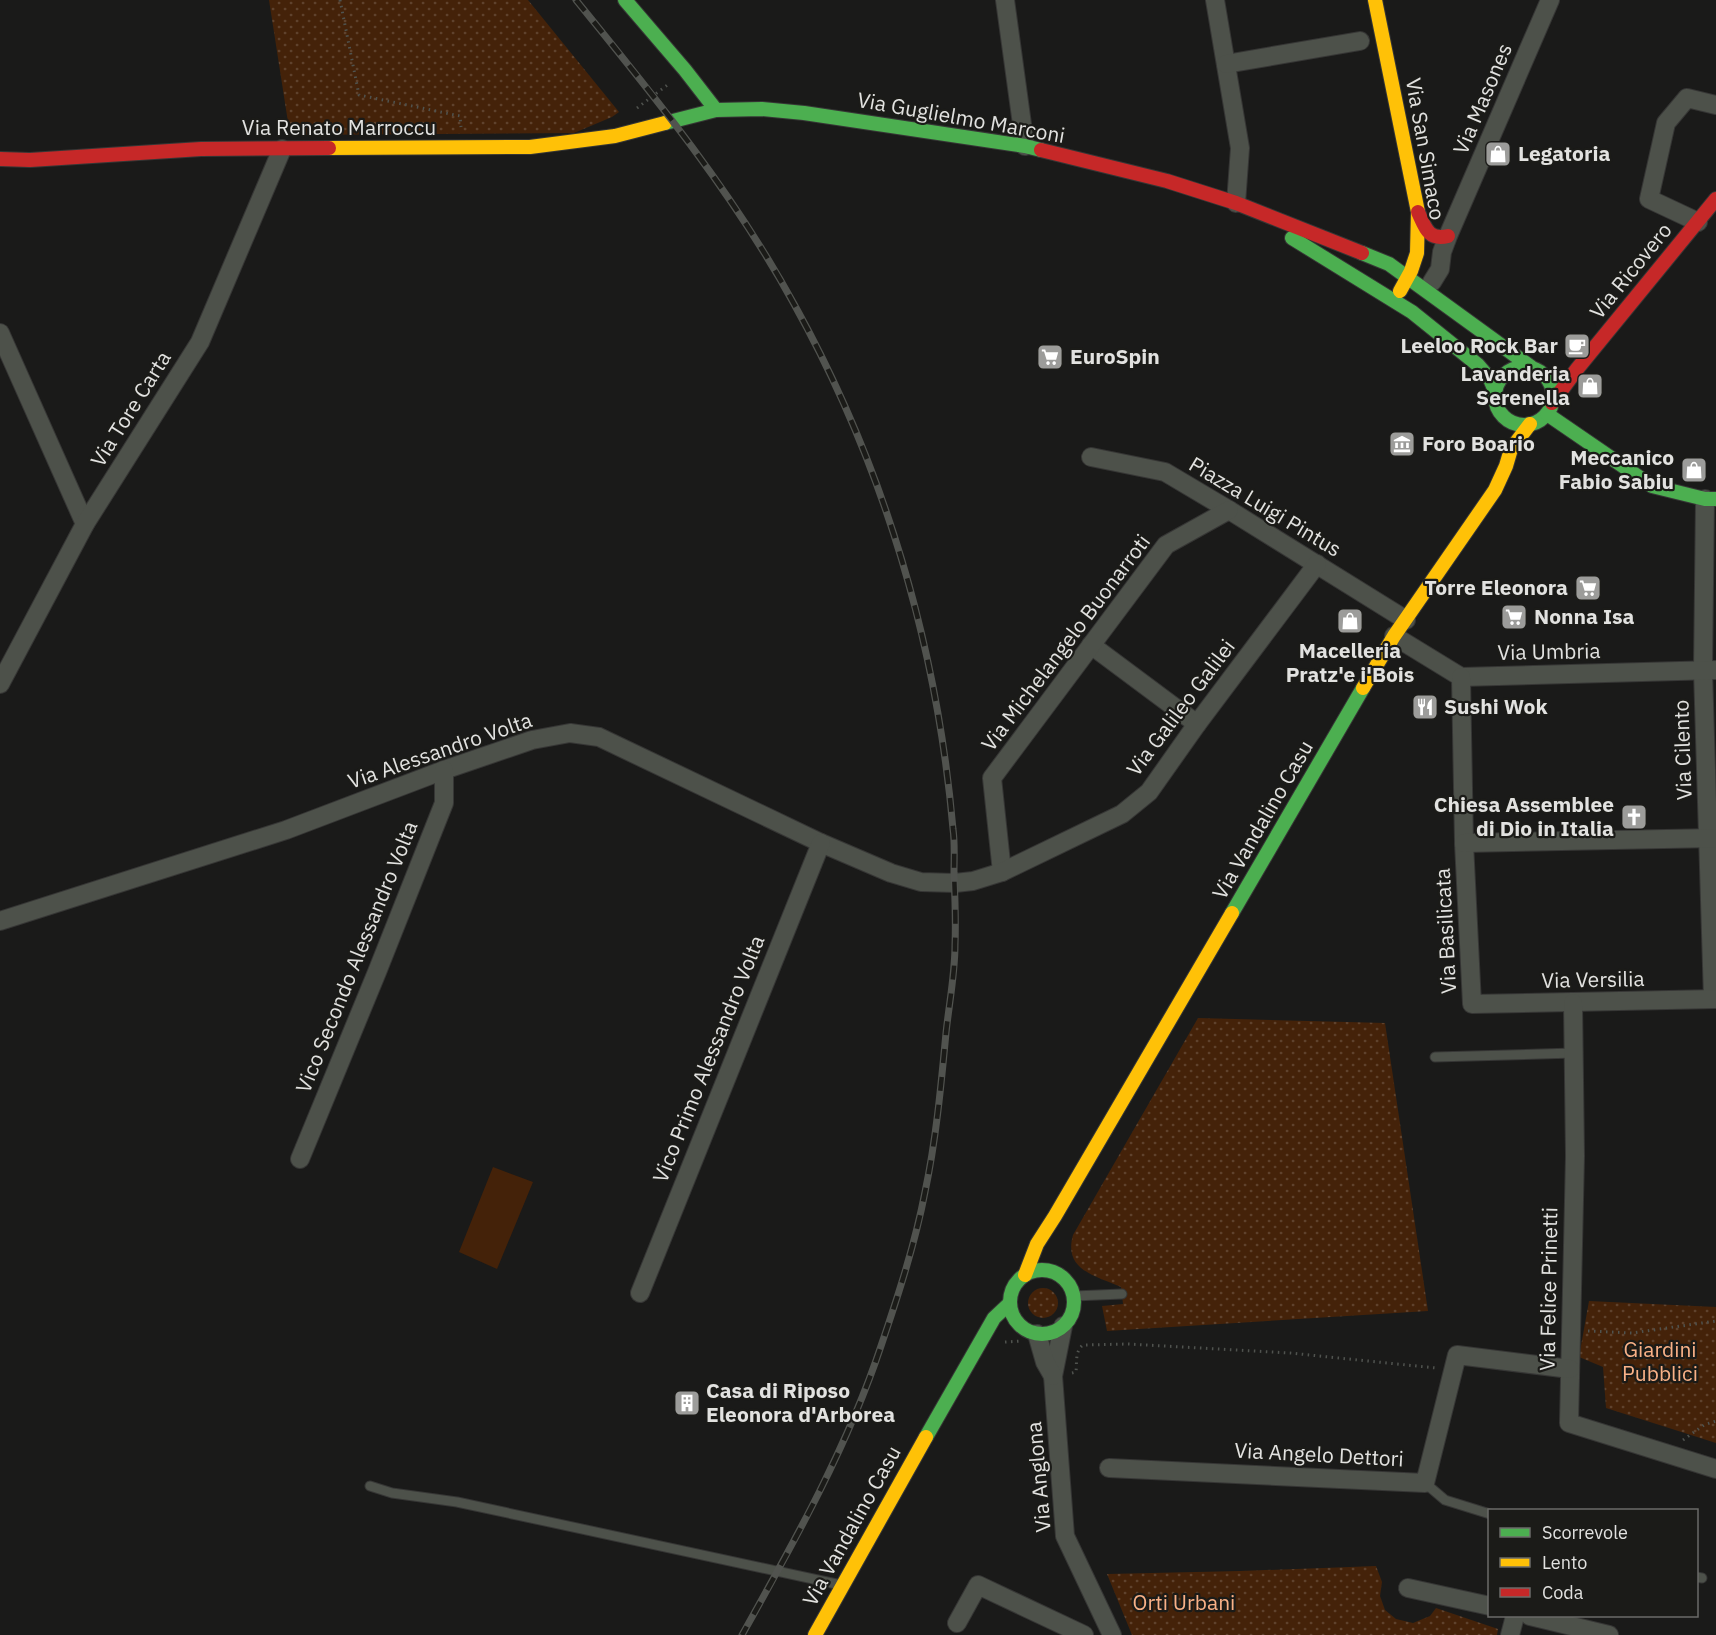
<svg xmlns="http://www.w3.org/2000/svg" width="1716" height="1635" font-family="'IBM Plex Sans',sans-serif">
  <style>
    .green { fill: url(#green-dots) }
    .pitch { fill: #442209 }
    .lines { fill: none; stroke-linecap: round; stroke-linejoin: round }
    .lane-casing { stroke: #363635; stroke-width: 11 }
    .street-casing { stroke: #363635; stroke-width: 20 }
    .fast-casing { stroke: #363635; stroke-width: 16 }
    .slow-casing { stroke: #363635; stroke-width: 16 }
    .jam-casing { stroke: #363635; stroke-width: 16 }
    .path { stroke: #50534f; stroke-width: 3; stroke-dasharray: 1.5 4.5; stroke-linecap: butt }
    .lane { stroke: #4d514a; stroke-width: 9 }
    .street { stroke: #4d514a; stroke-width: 18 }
    .fast { stroke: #4caf50; stroke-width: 14 }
    .slow { stroke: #ffc107; stroke-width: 14 }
    .jam { stroke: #c62828; stroke-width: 14 }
    .rail-casing { stroke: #51534f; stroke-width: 7 }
    .rail { stroke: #1b1b18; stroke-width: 4.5; stroke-dasharray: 14; stroke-linecap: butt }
    .labels { text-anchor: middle; stroke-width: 4.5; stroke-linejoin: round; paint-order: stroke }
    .street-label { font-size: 21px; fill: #e2e2e0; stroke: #1b1b18 }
    .poi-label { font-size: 21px; font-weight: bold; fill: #e2e2e0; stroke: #1b1b18; text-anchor: start }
    .park-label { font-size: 21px; fill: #f9b187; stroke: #1b1b18 }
  </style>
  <defs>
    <pattern id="green-dots" width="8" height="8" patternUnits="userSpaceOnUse" patternTransform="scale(1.5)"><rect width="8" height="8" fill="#442209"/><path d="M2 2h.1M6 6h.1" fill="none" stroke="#5f422d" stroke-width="1.8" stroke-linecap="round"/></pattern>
  </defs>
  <rect width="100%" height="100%" fill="#1a1a19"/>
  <g class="green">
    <polygon points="269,0 528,0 619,112 612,117 574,133 290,135"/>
    <path d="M 1198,1018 L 1385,1023 L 1428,1311 L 1107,1331 L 1102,1306 L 1123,1304 L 1121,1287 C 1096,1276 1063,1270 1073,1235 Z"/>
    <circle cx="1043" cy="1303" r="15"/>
    <polygon points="1589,1301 1716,1307 1716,1443 1606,1408 1603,1367 1579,1357"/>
    <polygon points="1376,1566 1382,1582 1380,1596 1385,1610 1396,1619 1413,1623 1430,1616 1436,1608 1498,1629 1497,1635 1132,1635 1107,1574 1240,1571"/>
  </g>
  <polygon class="pitch" points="493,1167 533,1182 497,1269 459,1252"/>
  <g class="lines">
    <defs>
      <g id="lane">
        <polyline points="1435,1057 1574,1053"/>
        <polyline points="1074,1296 1122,1294"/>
        <polyline points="1425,1483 1445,1500 1490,1514"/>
        <polyline points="370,1486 392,1493 457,1502 841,1585"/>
        <polyline points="1696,1577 1702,1578"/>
      </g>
      <g id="street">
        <polyline points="1005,0 1025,146"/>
        <polyline points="1215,0 1240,148 1236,203"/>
        <polyline points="1226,64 1360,41"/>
        <polyline points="1698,222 1649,199 1666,123 1687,98 1716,105"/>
        <polyline points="1432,282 1440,269 1442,252 1448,236 1550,0"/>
        <polyline points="0,333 85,524"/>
        <polyline points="1091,457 1165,472 1229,510 1406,620"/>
        <polyline points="1705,499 1703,671 1713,999"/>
        <polyline points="1394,636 1461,677 1716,670"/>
        <polyline points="1091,645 1197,724"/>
        <polyline points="1461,677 1464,843 1472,1004 1716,999"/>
        <polyline points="0,684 85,524 200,342 282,149"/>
        <polyline points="1464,843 1716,838"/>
        <polyline points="1002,872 992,778 1166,545 1229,510"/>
        <polyline points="0,921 286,830 444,770 532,740 570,733 599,737 821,843 891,873 921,882 955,883 973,881 1002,872 1122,814 1149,792 1197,724 1317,564"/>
        <polyline points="1573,1003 1575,1156 1569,1423 1716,1469"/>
        <polyline points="300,1159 377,972 444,803 444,770"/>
        <polyline points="640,1293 821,843"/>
        <polyline points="1063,1326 1053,1376 1065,1536 1112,1635"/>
        <polyline points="1037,1334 1045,1362 1053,1376"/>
        <polyline points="1109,1468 1425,1483 1457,1355 1570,1369"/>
        <polyline points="1408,1588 1490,1606"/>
        <polyline points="1530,1616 1609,1635"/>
        <polyline points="957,1623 978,1585 1084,1635"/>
        <polyline points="1510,1635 1515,1616"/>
      </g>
      <g id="fast">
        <polyline points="625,0 685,70 716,110"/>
        <polyline points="665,123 716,110 762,109 804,113 1025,146 1041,150"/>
        <polyline points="1292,238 1412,312 1478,365 1490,379 1495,391"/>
        <polyline points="1362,253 1389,264 1531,367"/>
        <circle cx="1524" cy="396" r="29"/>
        <polyline points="1547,414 1652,486 1705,499 1716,499"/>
        <polyline points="1232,913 1363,688"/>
        <circle cx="1042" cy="1302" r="32"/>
        <polyline points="926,1437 994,1318 1010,1303"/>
      </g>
      <g id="slow">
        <polyline points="1375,0 1418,212 1417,253 1411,271 1400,291"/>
        <polyline points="329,148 530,147 615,136 665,123"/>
        <polyline points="1363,688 1394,636 1495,490 1506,466 1511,449 1530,424"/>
        <polyline points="1025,1275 1037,1244 1055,1216 1232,913"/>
        <polyline points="815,1635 926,1437"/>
      </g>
      <g id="jam">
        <polyline points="1041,150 1167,181 1236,203 1362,253"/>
        <polyline points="0,159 30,160 201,149 329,148"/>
        <path d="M 1418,212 C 1425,227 1428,241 1448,236"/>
        <polyline points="1552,403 1577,369 1716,199"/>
      </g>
    </defs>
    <use href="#lane" class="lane-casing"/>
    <use href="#street" class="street-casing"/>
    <use href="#fast" class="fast-casing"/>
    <use href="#slow" class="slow-casing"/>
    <use href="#jam" class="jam-casing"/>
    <g class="path">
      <polyline points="340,0 359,95 460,116 461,127"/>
      <polyline points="637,108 670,83"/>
      <polyline points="1588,1331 1632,1333 1716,1321"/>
      <polyline points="1005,1342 1022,1341"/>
      <path d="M 1072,1373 L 1076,1372 C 1077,1362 1075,1351 1083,1345 L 1128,1344 L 1290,1353 L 1436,1368"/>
      <polyline points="1683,1440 1704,1425 1716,1421"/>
    </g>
    <use href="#lane" class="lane"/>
    <use href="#street" class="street"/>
    <use href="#fast" class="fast"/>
    <use href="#slow" class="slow"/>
    <use href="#jam" class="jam"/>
    <defs>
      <path id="rail" d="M 576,0 C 655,97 734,194 794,304 C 884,466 937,645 953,829 C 955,843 954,858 954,873 C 955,897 956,921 955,945 C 955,974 949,1004 946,1033 C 941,1086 936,1140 925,1192 C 915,1244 898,1296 881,1346 C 847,1448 794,1542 742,1635"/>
    </defs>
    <use href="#rail" class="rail-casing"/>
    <use href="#rail" class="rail"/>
  </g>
  <defs>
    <symbol id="shop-square" viewBox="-11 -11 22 22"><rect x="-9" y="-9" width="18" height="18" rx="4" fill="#9c9c9a" stroke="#1b1b18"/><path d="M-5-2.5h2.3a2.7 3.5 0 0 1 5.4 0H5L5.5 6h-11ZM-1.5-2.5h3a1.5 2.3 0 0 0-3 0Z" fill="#fff"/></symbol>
    <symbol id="cafe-square" viewBox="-11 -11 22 22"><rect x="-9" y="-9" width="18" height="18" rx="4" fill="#9c9c9a" stroke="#1b1b18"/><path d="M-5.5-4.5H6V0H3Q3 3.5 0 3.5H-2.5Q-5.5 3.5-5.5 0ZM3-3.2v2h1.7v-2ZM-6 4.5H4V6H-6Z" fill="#fff"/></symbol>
    <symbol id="supermarket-square" viewBox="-11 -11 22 22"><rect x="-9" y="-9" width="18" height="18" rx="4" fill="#9c9c9a" stroke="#1b1b18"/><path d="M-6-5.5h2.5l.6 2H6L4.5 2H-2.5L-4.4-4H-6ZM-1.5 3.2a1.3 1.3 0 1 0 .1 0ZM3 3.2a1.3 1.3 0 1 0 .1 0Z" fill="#fff"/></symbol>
    <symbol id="museum-square" viewBox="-11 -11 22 22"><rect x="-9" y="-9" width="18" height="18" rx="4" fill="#9c9c9a" stroke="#1b1b18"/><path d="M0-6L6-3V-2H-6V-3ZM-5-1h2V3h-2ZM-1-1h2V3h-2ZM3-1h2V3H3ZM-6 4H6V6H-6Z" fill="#fff"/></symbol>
    <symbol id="restaurant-square" viewBox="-11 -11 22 22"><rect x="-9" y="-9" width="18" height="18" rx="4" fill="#9c9c9a" stroke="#1b1b18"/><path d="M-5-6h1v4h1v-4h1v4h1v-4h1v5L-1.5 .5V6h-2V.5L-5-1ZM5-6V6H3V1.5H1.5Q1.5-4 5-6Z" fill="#fff"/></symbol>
    <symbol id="church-square" viewBox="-11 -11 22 22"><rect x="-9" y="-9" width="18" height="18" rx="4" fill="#9c9c9a" stroke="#1b1b18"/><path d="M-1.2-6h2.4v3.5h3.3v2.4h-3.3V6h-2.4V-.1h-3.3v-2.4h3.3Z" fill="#fff"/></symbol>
    <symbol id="building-square" viewBox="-11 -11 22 22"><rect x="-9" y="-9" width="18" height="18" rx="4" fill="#9c9c9a" stroke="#1b1b18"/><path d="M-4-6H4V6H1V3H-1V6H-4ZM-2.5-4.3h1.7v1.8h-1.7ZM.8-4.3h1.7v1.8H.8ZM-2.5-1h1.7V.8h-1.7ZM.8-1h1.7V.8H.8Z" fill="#fff"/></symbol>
  </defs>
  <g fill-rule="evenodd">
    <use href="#shop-square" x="1483" y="139" width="30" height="30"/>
    <use href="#cafe-square" x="1562" y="331" width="30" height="30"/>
    <use href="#supermarket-square" x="1035" y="342" width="30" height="30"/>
    <use href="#shop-square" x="1575" y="371" width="30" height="30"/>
    <use href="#museum-square" x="1387" y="429" width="30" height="30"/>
    <use href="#shop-square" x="1679" y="455" width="30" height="30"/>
    <use href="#supermarket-square" x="1573" y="573" width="30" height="30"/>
    <use href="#supermarket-square" x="1499" y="602" width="30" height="30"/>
    <use href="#shop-square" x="1335" y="606" width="30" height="30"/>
    <use href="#restaurant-square" x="1410" y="692" width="30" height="30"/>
    <use href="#church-square" x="1619" y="802" width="30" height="30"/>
    <use href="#building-square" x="672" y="1388" width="30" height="30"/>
  </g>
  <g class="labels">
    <g class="street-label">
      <text transform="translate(1483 99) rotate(-67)" y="7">Via Masones</text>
      <text transform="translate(961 118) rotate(10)" y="7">Via Guglielmo Marconi</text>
      <text x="339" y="135">Via Renato Marroccu</text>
      <text transform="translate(1425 149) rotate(80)" y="7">Via San Simaco</text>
      <text transform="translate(1631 271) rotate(-51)" y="7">Via Ricovero</text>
      <text transform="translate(131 409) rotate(-58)" y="7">Via Tore Carta</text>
      <text transform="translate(1265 507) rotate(31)" y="7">Piazza Luigi Pintus</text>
      <text transform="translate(1066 643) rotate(-53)" y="7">Via Michelangelo Buonarroti</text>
      <text transform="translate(1549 652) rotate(-1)" y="7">Via Umbria</text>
      <text transform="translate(1181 708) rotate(-53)" y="7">Via Galileo Galilei</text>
      <text transform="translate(1683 750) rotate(-92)" y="7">Via Cilento</text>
      <text transform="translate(440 751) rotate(-19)" y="7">Via Alessandro Volta</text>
      <text transform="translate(1263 820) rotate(-60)" y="7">Via Vandalino Casu</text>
      <text transform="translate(1446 931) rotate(-93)" y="7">Via Basilicata</text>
      <text transform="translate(357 957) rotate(-68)" y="7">Vico Secondo Alessandro Volta</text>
      <text transform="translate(1593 980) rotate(-1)" y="7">Via Versilia</text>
      <text transform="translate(709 1059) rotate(-68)" y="7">Vico Primo Alessandro Volta</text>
      <text transform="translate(1549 1289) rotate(-89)" y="7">Via Felice Prinetti</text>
      <text transform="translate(1319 1455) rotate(3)" y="7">Via Angelo Dettori</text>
      <text transform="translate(1039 1477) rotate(-95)" y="7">Via Anglona</text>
      <text transform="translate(852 1526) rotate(-61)" y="7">Via Vandalino Casu</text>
    </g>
    <g class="poi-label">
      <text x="1518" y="161">Legatoria</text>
      <text x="1558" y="353" text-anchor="end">Leeloo Rock Bar</text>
      <text x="1070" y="364">EuroSpin</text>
      <text x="1570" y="381" text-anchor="end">Lavanderia<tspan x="1570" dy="24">Serenella</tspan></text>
      <text x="1422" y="451">Foro Boario</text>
      <text x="1674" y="465" text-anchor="end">Meccanico<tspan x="1674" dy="24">Fabio Sabiu</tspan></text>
      <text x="1568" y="595" text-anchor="end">Torre Eleonora</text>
      <text x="1534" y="624">Nonna Isa</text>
      <text x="1350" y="658" text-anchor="middle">Macelleria<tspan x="1350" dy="24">Pratz'e i'Bois</tspan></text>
      <text x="1444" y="714">Sushi Wok</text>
      <text x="1614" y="812" text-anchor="end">Chiesa Assemblee<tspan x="1614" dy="24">di Dio in Italia</tspan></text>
      <text x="706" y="1398">Casa di Riposo<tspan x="706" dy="24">Eleonora d'Arborea</tspan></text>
    </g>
    <g class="park-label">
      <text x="1660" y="1357">Giardini<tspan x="1660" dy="24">Pubblici</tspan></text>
      <text x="1184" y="1610">Orti Urbani</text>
    </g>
  </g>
  <rect x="1488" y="1509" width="210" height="108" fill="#1b1b18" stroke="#6b6b68" stroke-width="1.5"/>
  <rect x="1500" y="1528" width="30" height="9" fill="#4caf50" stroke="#6b6b68" stroke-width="1.5"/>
  <text x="1542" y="1539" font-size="18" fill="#e2e2e0">Scorrevole</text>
  <rect x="1500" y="1558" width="30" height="9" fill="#ffc107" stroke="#6b6b68" stroke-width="1.5"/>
  <text x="1542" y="1569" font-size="18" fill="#e2e2e0">Lento</text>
  <rect x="1500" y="1588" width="30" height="9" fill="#c62828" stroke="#6b6b68" stroke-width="1.5"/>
  <text x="1542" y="1599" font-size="18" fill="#e2e2e0">Coda</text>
</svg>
